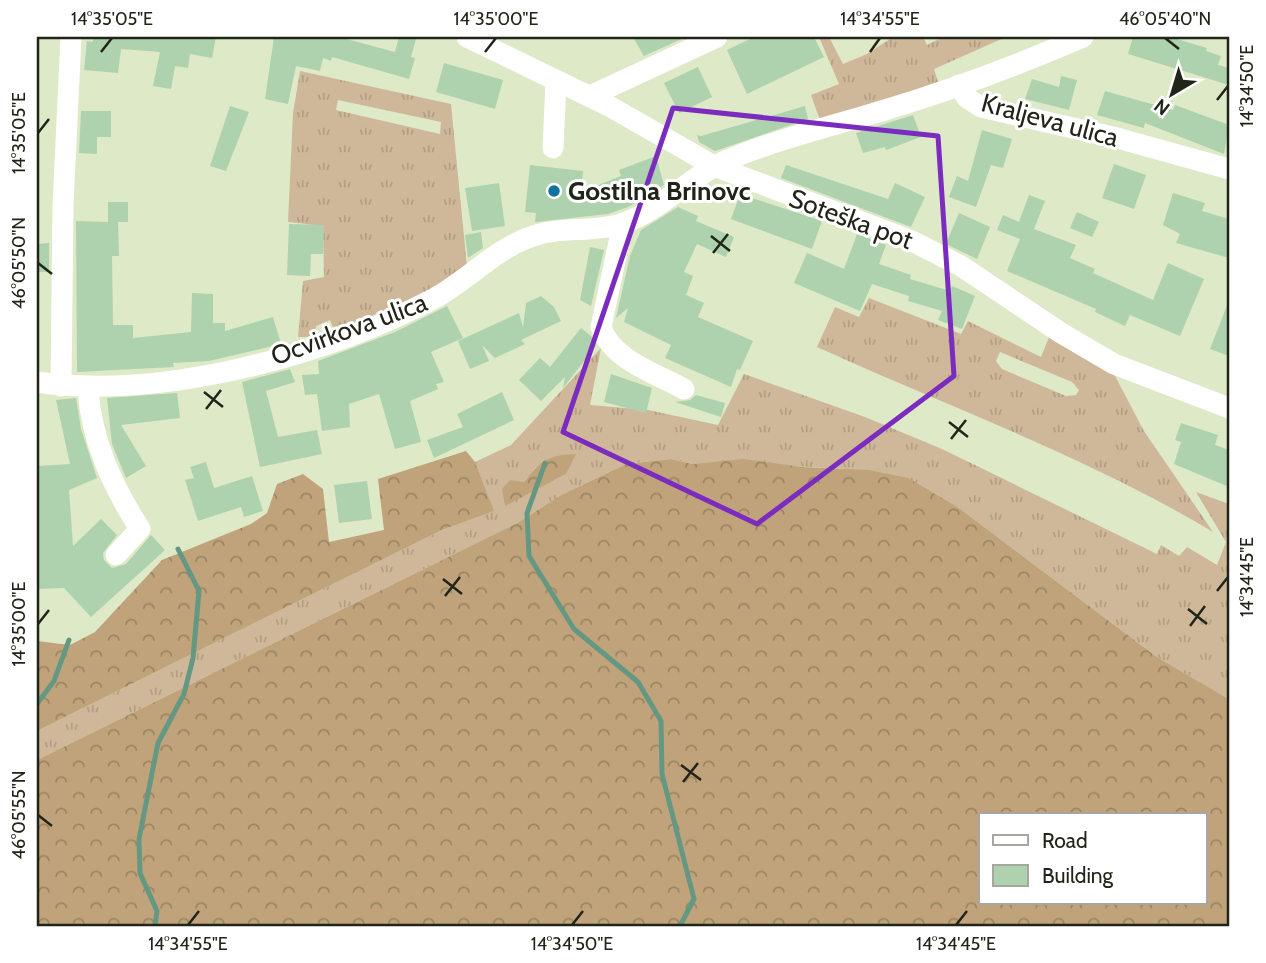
<svg xmlns="http://www.w3.org/2000/svg" width="1266" height="963" font-family="Cabin,sans-serif">
  <style>
    .grass { fill: url(#grass-tufts); fill-rule: evenodd }
    .forest { fill: url(#forest-crowns); fill-rule: evenodd }
    .lines { fill: none; stroke-linecap: round; stroke-linejoin: round }
    .stream { stroke: #649883; stroke-width: 5 }
    .building { fill: #aed2ad }
    .minor { stroke: #fff; stroke-width: 21 }
    .marked { fill: none; stroke: #7b2cbf; stroke-width: 5; stroke-linejoin: round }
    .ticks { fill: none; stroke: #212418; stroke-width: 2.5 }
    .poi-dot { fill: #10729f; stroke: #fff; stroke-width: 2.5 }
    .labels { text-anchor: middle; stroke-width: 6; stroke-linejoin: round; paint-order: stroke }
    .street-label { font-size: 26px; fill: #212418; stroke: #fff }
    .poi-label { font-size: 26px; font-weight: bold; fill: #212418; stroke: #fff; text-anchor: start }
    .neatline { fill: none; stroke: #212418; stroke-width: 2.5 }
    .ticks-label { font-size: 18px; text-anchor: middle; fill: #212418 }
  </style>
  <defs>
    <pattern id="grass-tufts" width="24" height="20" patternUnits="userSpaceOnUse" patternTransform="scale(1.75)"><rect width="24" height="20" fill="#cfb899"/><path d="M3 7l-1-3M5 7V3M7 7l1-3M15 17l-1-3M17 17v-4M19 17l1-3" fill="none" stroke="#b19e83"/></pattern>
    <pattern id="forest-crowns" width="20" height="18" patternUnits="userSpaceOnUse" patternTransform="scale(1.75)"><rect width="20" height="18" fill="#c0a37a"/><path d="M2 6a3 3 0 1 1 6 0M12 15a3 3 0 1 1 6 0" fill="none" stroke="#9c8563"/></pattern>
  </defs>
  <rect width="100%" height="100%" fill="#dee9c7"/>
  <g class="grass">
    <polygon points="819,37 829,37 843,64 867,54 893,37 923,37 927,45 943,37 1006,37 934,69 938,82 821,123 811,95 839,84"/>
    <path d="M 300,71 L 451,104 L 467,267 L 418,299 L 335,332 L 330,320 L 316,326 L 317,337 L 298,337 L 303,281 L 324,277 L 323,226 L 288,222 L 293,113 ZM 338,100 L 441,122 L 440,134 L 336,110 Z"/>
    <path d="M 869,298 L 961,334 L 968,321 L 1041,357 L 1050,335 L 1114,374 L 1144,431 L 1213,532 C 1088,457 949,407 817,347 L 835,307 L 859,317 ZM 1000,352 L 1072,382 L 1079,390 L 1076,395 L 1066,396 L 1002,369 L 996,361 Z"/>
    <path d="M 601,348 L 590,405 L 648,410 L 718,425 L 744,374 L 865,417 L 942,449 L 1157,554 L 1161,545 L 1179,556 L 1187,547 L 1217,565 L 1226,542 L 1196,492 L 1229,504 L 1229,699 L 1157,657 L 959,508 L 846,469 L 716,462 L 692,464 L 671,459 L 626,464 L 561,495 L 519,522 L 37,760 L 37,731 L 442,530 L 493,511 L 475,462 L 511,445 ZM 536,467 L 566,474 L 505,505 Z"/>
  </g>
  <g class="forest">
    <polygon points="466,451 475,462 494,511 442,530 37,731 37,641 70,645 95,632 162,560 251,524 267,513 277,484 303,474 323,489 329,542 384,530 378,479"/>
    <path d="M 576,454 L 566,474 L 505,506 L 502,489 L 510,480 L 524,482 C 541,460 548,455 576,454 Z"/>
    <path d="M 671,459 L 692,464 L 743,459 L 802,467 L 869,470 L 908,478 L 959,508 L 1157,657 L 1229,699 L 1229,926 L 37,926 L 37,760 L 519,522 L 561,495 L 626,464 ZM 981,814 L 1205,814 L 1205,902 L 981,902 Z"/>
  </g>
  <g class="lines">
    <g class="stream">
      <polyline points="545,463 527,513 529,556 574,629 638,682 661,721 662,774 694,899 680,926"/>
      <polyline points="37,704 54,681 69,640"/>
      <polyline points="155,926 157,911 140,873 139,839 158,743 184,694 193,658 199,591 178,549"/>
    </g>
  </g>
  <g class="building">
    <polygon points="93,37 216,37 212,58 190,54 188,68 175,66 171,89 153,86 160,52 121,49 118,73 84,70 87,41 93,42"/>
    <polygon points="274,37 339,37 395,52 399,37 407,37 416,39 411,57 415,58 409,79 332,57 331,61 323,58 320,71 296,66 288,104 265,99"/>
    <polygon points="633,37 686,37 644,56"/>
    <polygon points="754,37 814,37 824,57 747,94 727,50"/>
    <polygon points="1133,37 1170,37 1207,48 1206,51 1221,56 1218,65 1229,68 1229,85 1128,54"/>
    <polygon points="444,63 503,80 495,109 436,92"/>
    <polygon points="698,67 712,97 679,113 664,83"/>
    <polygon points="1061,76 1077,80 1069,110 1025,99 1032,79 1059,87"/>
    <polygon points="1105,91 1173,110 1175,105 1229,125 1224,154 1145,123 1144,128 1097,115"/>
    <polygon points="230,106 249,112 226,171 210,166"/>
    <polygon points="805,106 808,119 715,151 699,142 697,135 701,136"/>
    <polygon points="81,111 111,111 111,137 97,137 97,154 79,153"/>
    <polygon points="913,115 921,137 886,150 885,147 863,153 856,133"/>
    <polygon points="982,130 1012,139 1003,168 991,165 976,207 949,197 957,176 968,181"/>
    <polygon points="656,156 664,185 628,207 608,214 535,222 536,213 525,212 530,165 583,171 581,192 621,176 619,170"/>
    <polygon points="1114,164 1146,175 1134,209 1102,198"/>
    <polygon points="786,165 888,199 895,183 925,197 911,227 781,178"/>
    <polygon points="499,183 505,226 472,231 465,188"/>
    <polygon points="1173,193 1205,203 1202,211 1229,219 1229,258 1176,243 1180,234 1163,225"/>
    <polygon points="740,194 822,221 812,249 731,219"/>
    <polygon points="1029,195 1045,201 1034,229 1076,245 1070,258 1095,269 1093,273 1153,300 1168,263 1204,279 1180,336 1130,315 1125,326 1095,312 1096,309 1007,271 1020,239 997,230 1003,215 1019,222"/>
    <polygon points="108,202 128,202 128,222 118,222 119,256 112,256 113,325 133,325 133,338 191,332 192,293 213,294 213,323 225,323 225,331 273,317 281,344 209,361 173,363 174,367 77,372 76,221 108,222"/>
    <polygon points="678,207 698,216 696,221 734,237 726,257 697,244 684,272 693,276 686,295 704,303 698,317 753,341 740,370 737,369 731,387 665,358 671,345 624,322 628,308 616,318 630,256 641,230"/>
    <polygon points="1077,212 1099,222 1092,237 1070,228"/>
    <polygon points="959,213 990,227 977,259 946,244"/>
    <polygon points="289,224 324,225 323,254 311,254 310,276 287,275"/>
    <polygon points="481,232 483,248 468,258 465,235"/>
    <polygon points="857,234 886,245 879,264 911,275 910,279 950,291 952,286 975,296 962,329 938,320 942,311 908,301 909,296 872,284 860,311 794,283 807,253 844,269"/>
    <polygon points="49,243 49,272 37,272 37,244"/>
    <polygon points="590,247 604,250 591,306 580,300"/>
    <polygon points="541,296 554,307 561,321 521,340 525,344 495,358 482,345 489,361 470,369 458,341 519,313 523,327 526,303"/>
    <polygon points="1228,303 1229,303 1229,356 1210,349"/>
    <polygon points="447,306 463,338 431,352 444,382 436,384 438,389 410,401 421,442 395,449 379,394 349,404 350,427 322,431 317,394 305,395 302,375 319,374 318,361 395,332"/>
    <polygon points="581,328 591,336 596,346 563,388 565,377 541,401 519,380 540,358 550,367"/>
    <polygon points="290,369 295,382 266,391 278,437 317,430 322,454 260,467 242,382"/>
    <polygon points="611,374 652,388 646,413 604,402"/>
    <polygon points="502,392 514,420 434,458 427,440 463,427 457,414"/>
    <polygon points="177,393 180,418 121,425 146,466 126,478 112,444 107,398"/>
    <polygon points="696,395 725,403 721,417 675,402 690,400"/>
    <polygon points="76,398 81,429 97,478 69,490 73,546 101,519 117,535 103,553 104,560 112,568 126,564 151,535 165,550 91,617 64,588 37,589 38,466 70,464 56,400"/>
    <polygon points="1181,423 1218,435 1215,445 1229,450 1229,487 1174,464 1181,442 1175,440"/>
    <polygon points="206,462 214,488 252,476 263,511 244,517 241,507 198,521 185,480 194,478 190,467"/>
    <polygon points="367,481 372,519 339,523 334,485"/>
  </g>
  <g class="lines">
    <g class="minor">
      <polyline points="467,37 609,106 714,166 912,241 961,266 1061,333 1114,364 1229,408"/>
      <polyline points="959,85 967,98 981,107 1117,138 1229,169"/>
      <polyline points="590,96 717,37"/>
      <polyline points="553,148 556,82"/>
      <path d="M 623,223 L 601,327 C 612,360 655,373 684,389"/>
      <path d="M 37,382 C 159,400 325,356 433,299 C 467,281 496,248 533,236 C 561,226 592,233 621,224 C 655,213 682,185 712,168 C 724,160 740,155 753,150 C 797,134 843,123 888,109 C 954,89 1020,64 1083,37"/>
      <polyline points="61,386 63,205 71,37"/>
      <path d="M 88,388 C 91,440 112,485 140,529 L 116,555"/>
    </g>
  </g>
  <path class="marked" d="M 673,108 L 938,136 L 954,376 L 757,524 L 563,432 Z"/>
  <path class="ticks" d="M 1165,38 L 1179,49M 101,52 L 112,38M 485,52 L 496,38M 870,52 L 880,38M 1217,100 L 1228,86M 38,133 L 49,119M 711,236 L 730,251M 713,253 L 728,234M 38,263 L 52,274M 204,392 L 223,407M 206,409 L 221,390M 949,422 L 968,437M 951,439 L 966,420M 443,579 L 462,594M 1217,591 L 1228,577M 445,596 L 460,577M 1188,609 L 1207,624M 38,624 L 49,610M 1190,626 L 1205,606M 681,765 L 701,780M 683,782 L 698,763M 38,815 L 52,826M 188,925 L 199,911M 572,925 L 583,911M 956,925 L 967,911"/>
  <circle class="poi-dot" cx="554" cy="191" r="7"/>
  <g class="labels">
    <g class="street-label">
      <text transform="translate(1050 120) rotate(15)" y="9">Kraljeva ulica</text>
      <text transform="translate(851 219) rotate(20)" y="9">Soteška pot</text>
      <text transform="translate(349 329) rotate(-20)" y="9">Ocvirkova ulica</text>
    </g>
    <g class="poi-label">
      <text x="568" y="200">Gostilna Brinovc</text>
    </g>
  </g>
  <rect width="1266" height="963" fill="none" stroke="#ffffff" stroke-width="77"/>
  <rect x="979" y="813" width="228" height="91" fill="#ffffff" stroke="#a6a7a3" stroke-width="2"/>
  <rect x="993" y="835" width="35" height="10" fill="#ffffff" stroke="#a6a7a3" stroke-width="2"/>
  <text x="1042" y="848" font-size="21" fill="#212418">Road</text>
  <rect x="993" y="865" width="35" height="21" fill="#aed2ad" stroke="#a6a7a3" stroke-width="2"/>
  <text x="1042" y="883" font-size="21" fill="#212418">Building</text>
  <g transform="translate(1172 94) rotate(218)" stroke="#ffffff" stroke-width="5" paint-order="stroke">
  <path d="M0-5L12 26L0 18L-12 26Z" fill="#212418"/>
  <text y="-10" font-size="19" font-weight="bold" text-anchor="middle" fill="#212418">N</text>
  </g>
  <rect x="38" y="38" width="1190" height="887" class="neatline"/>
  <g class="ticks-label">
    <text x="112" y="25">14°35'05"E</text>
    <text x="496" y="25">14°35'00"E</text>
    <text x="880" y="25">14°34'55"E</text>
    <text x="1165" y="25">46°05'40"N</text>
    <text transform="translate(1247 86) rotate(-90)" y="6">14°34'50"E</text>
    <text transform="translate(19 133) rotate(-90)" y="6">14°35'05"E</text>
    <text transform="translate(19 263) rotate(-90)" y="6">46°05'50"N</text>
    <text transform="translate(1247 577) rotate(-90)" y="6">14°34'45"E</text>
    <text transform="translate(19 624) rotate(-90)" y="6">14°35'00"E</text>
    <text transform="translate(19 815) rotate(-90)" y="6">46°05'55"N</text>
    <text x="188" y="950">14°34'55"E</text>
    <text x="572" y="950">14°34'50"E</text>
    <text x="956" y="950">14°34'45"E</text>
  </g>
</svg>
